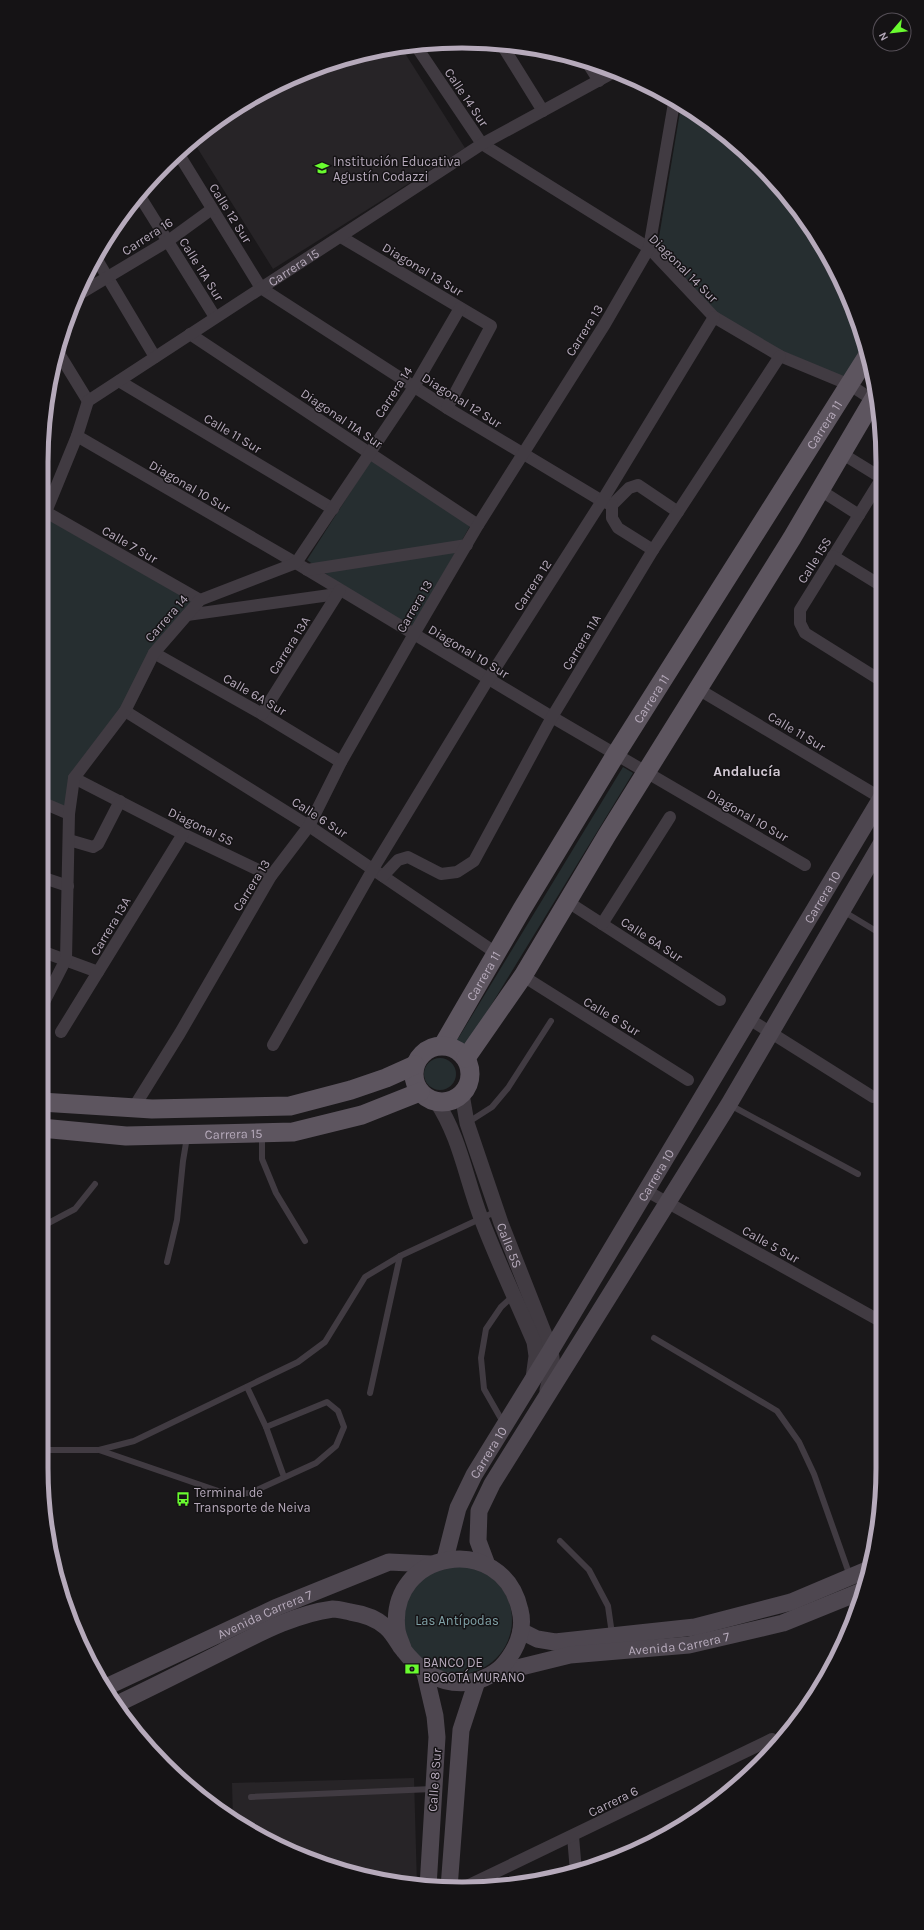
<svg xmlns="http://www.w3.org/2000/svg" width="924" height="1930" font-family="Karla,sans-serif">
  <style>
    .built { fill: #272427 }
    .green { fill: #262e30 }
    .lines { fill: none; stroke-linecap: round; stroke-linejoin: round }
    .service { stroke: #413b42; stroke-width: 6 }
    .minor { stroke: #413b42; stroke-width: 12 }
    .tertiary { stroke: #413b42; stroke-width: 15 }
    .secondary { stroke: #4e4750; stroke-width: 17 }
    .primary { stroke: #5d555f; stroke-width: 19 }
    .labels { text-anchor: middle; stroke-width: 3; stroke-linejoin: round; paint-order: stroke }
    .street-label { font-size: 13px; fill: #b6aabb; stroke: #151315 }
    .poi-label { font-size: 13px; fill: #b6aabb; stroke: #151315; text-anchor: start }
    .park-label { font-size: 13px; fill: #80a2a7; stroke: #151315 }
    .neighbourhood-label { font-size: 14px; font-weight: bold; fill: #d4cbd6; stroke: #151315 }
    .rim { fill: none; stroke: #b6aabb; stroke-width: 5 }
  </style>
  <rect width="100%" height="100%" fill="#1a181a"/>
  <g class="built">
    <polygon points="401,47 465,148 273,269 193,141 228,112 301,73 380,49"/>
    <polygon points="414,1778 417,1886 380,1881 301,1857 251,1832 233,1819 232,1783"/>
  </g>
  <g class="green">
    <polygon points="681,106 718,128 796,206 851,301 864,349 846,378 780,350 717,313 656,255"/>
    <polygon points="371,460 470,526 413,628 347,589 307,560"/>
    <polygon points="46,512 200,600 154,653 125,711 74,778 69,814 41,802 41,524"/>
    <polygon points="623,767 633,773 468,1043 464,1046 455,1041 459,1037"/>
    <circle cx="440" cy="1074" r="16"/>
    <circle cx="458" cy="1620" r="54"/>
  </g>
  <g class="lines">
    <g class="service">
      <polyline points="843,911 881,934"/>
      <polyline points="730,1105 858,1174"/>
      <polyline points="467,1123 492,1107 508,1088 551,1021"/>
      <polyline points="262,1135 262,1159 276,1193 305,1241"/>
      <polyline points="41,1227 75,1209 95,1184"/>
      <polyline points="167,1262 177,1220 183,1161 187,1137"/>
      <polyline points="654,1338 777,1411 799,1442 814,1474 850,1576"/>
      <polyline points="370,1393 400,1256"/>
      <polyline points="504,1424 484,1389 481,1358 486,1329 501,1307 513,1296"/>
      <polyline points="266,1427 284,1477"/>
      <polyline points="41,1450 99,1450 134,1441 298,1362 325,1342 365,1277 400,1256 497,1211"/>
      <polyline points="99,1450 227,1494 250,1493 316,1463 336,1446 344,1427 338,1411 327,1402 266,1427 247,1387"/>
      <polyline points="560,1541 589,1570 608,1606 612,1634"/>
      <polyline points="251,1797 432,1789"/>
    </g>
    <g class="minor">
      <polyline points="502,45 543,111"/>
      <polyline points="416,46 482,144 649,248 714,317 780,356 850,385 873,400"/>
      <polyline points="587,62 599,81"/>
      <polyline points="178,153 261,288 447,408 602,501 612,505 629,488 638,485 678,512"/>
      <polyline points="139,195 215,317"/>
      <polyline points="341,237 491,326 447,408"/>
      <polyline points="96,258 155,357"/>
      <polyline points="76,296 168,241 212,209"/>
      <polyline points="190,334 478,525"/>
      <polyline points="58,352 88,401"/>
      <polyline points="119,381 333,509"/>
      <polyline points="77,436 296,563 552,717 805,865"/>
      <polyline points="841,453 880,477"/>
      <polyline points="880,481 800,610 800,623 805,633 880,680"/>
      <polyline points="820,490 859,515"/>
      <polyline points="612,505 612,518 618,528 653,550"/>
      <polyline points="46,512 200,600"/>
      <path id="s1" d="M 41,524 L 77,436 L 88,401 L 482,144 L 616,71"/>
      <polyline points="833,556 880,585"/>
      <polyline points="307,570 467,545"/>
      <polyline points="187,615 337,594"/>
      <polyline points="154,653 262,714 341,762"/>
      <polyline points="698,689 881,798"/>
      <polyline points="125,711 309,826 496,953"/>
      <polyline points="262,714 340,590"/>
      <polyline points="74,778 183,834 271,876"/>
      <polyline points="41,802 69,814"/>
      <polyline points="69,840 93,847 98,844 120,801"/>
      <polyline points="383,876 398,860 408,857 441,874 457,872 474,861 552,717 653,550 780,356"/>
      <polyline points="41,877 68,886"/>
      <polyline points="568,902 720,1000"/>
      <polyline points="602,924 670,817"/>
      <polyline points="41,951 98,972"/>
      <polyline points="523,976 688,1080"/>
      <polyline points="41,1008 66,959 69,814 74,778 125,711 154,653 200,600 296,563 414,387 460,308"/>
      <polyline points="749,1019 873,1097"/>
      <polyline points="61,1032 183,834"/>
      <polyline points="273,1045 373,869 489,678 602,501 714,317"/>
      <polyline points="134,1107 180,1033 271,876 309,826 341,762 414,634 478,525 605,324 649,248 674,103"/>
      <polyline points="645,1190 882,1322"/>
      <polyline points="573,1836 576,1872"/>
      <polyline points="465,1887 772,1739"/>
    </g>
    <g class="tertiary">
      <path id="s2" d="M 462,1094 L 467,1123 L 501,1223 L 551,1350 L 553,1366 L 547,1390"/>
      <path d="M 436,1101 C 460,1137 466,1179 481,1218 C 497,1260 516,1300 534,1342 L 536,1356 L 533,1378"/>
    </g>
    <g class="secondary">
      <path id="s3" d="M 445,1559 L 458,1508 L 474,1475 L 551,1350 L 881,798"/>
      <polyline points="487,1565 478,1541 479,1511 492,1484 729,1104 881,844"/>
      <polyline points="521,1631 537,1639 555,1642 695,1627 791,1602 869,1569"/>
      <polyline points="425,1673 435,1716 437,1737 428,1887"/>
      <path id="s4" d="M 493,1674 L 570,1655 L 689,1645 L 783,1623 L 862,1591"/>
      <path id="s5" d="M 104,1688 L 275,1608 L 389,1562 L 431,1564"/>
      <path d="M 115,1705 C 151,1688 186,1670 222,1652 C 256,1635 294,1614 333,1609 C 338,1609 345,1611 350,1612 C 364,1614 376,1618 386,1627 C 392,1632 397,1641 401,1647 C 419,1671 439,1686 471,1682 C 483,1680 497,1673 505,1663 C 517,1648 525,1629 520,1610 C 502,1530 387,1550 397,1630 C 398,1637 402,1644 404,1651"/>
      <polyline points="449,1888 461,1730 477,1681"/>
    </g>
    <g class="primary">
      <path id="s6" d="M 443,1045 L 522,909 L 616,754 L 866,358"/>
      <circle cx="442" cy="1074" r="28"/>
      <polyline points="466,1058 523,976 607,835 792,538 876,395"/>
      <polyline points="41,1102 152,1109 290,1106 351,1090 386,1078 415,1065"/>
      <path id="s7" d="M 41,1128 L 126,1136 L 293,1132 L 362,1115 L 420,1092"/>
    </g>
  </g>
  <defs>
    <symbol id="university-bare" viewBox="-9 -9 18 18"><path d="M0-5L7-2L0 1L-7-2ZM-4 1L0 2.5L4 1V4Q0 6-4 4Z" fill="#69fb2f" stroke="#151315" stroke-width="2.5" paint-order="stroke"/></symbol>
    <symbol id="bus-bare" viewBox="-9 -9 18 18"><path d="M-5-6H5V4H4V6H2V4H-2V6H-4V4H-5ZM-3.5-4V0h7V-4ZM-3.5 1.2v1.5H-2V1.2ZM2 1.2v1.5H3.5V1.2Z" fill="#69fb2f" stroke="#151315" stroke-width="2.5" paint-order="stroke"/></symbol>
    <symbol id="bank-bare" viewBox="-9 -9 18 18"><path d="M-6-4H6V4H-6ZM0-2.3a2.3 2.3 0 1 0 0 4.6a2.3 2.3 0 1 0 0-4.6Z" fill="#69fb2f" stroke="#151315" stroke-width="2.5" paint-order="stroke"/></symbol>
  </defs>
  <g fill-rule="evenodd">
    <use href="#university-bare" x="312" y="158" width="20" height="20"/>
    <use href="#bus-bare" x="173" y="1489" width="20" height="20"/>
    <use href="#bank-bare" x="402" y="1659" width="20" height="20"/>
  </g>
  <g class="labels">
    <g class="street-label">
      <text transform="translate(467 97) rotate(56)" y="5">Calle 14 Sur</text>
      <text transform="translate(231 213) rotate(58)" y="5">Calle 12 Sur</text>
      <text transform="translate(147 236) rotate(-33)" y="5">Carrera 16</text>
      <text dy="5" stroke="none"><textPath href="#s1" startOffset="377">Carrera 15</textPath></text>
      <text transform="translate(684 268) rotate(45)" y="5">Diagonal 14 Sur</text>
      <text transform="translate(202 269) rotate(58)" y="5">Calle 11A Sur</text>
      <text transform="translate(423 269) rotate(31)" y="5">Diagonal 13 Sur</text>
      <text transform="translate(584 330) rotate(-58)" y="5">Carrera 13</text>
      <text transform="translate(393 392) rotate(-57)" y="5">Carrera 14</text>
      <text transform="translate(462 400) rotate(32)" y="5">Diagonal 12 Sur</text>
      <text transform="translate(342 418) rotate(34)" y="5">Diagonal 11A Sur</text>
      <text dy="5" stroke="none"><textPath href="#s6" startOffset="728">Carrera 11</textPath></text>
      <text transform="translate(233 433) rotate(31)" y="5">Calle 11 Sur</text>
      <text transform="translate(190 486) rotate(30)" y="5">Diagonal 10 Sur</text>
      <text transform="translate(130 544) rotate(30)" y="5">Calle 7 Sur</text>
      <text transform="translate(814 560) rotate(-58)" y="5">Calle 15S</text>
      <text transform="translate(532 585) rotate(-57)" y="5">Carrera 12</text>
      <text transform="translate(414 606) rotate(-60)" y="5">Carrera 13</text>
      <text transform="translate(166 618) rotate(-49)" y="5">Carrera 14</text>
      <text transform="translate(581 642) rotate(-59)" y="5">Carrera 11A</text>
      <text transform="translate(289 645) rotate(-58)" y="5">Carrera 13A</text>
      <text transform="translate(469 651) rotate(31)" y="5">Diagonal 10 Sur</text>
      <text transform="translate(255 694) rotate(30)" y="5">Calle 6A Sur</text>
      <text dy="5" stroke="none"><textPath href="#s6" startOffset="404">Carrera 11</textPath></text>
      <text transform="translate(797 731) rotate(31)" y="5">Calle 11 Sur</text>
      <text transform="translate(748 815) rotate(30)" y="5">Diagonal 10 Sur</text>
      <text transform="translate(320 817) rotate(33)" y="5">Calle 6 Sur</text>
      <text transform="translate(201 826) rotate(26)" y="5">Diagonal 5S</text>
      <text transform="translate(251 885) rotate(-58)" y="5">Carrera 13</text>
      <text dy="5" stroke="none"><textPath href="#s3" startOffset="764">Carrera 10</textPath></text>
      <text transform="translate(110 926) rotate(-59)" y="5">Carrera 13A</text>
      <text transform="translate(652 939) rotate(33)" y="5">Calle 6A Sur</text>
      <text dy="5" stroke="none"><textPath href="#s6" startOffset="80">Carrera 11</textPath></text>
      <text transform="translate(612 1016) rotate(31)" y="5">Calle 6 Sur</text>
      <text dy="5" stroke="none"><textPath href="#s7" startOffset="193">Carrera 15</textPath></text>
      <text dy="5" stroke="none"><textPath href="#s3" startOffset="440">Carrera 10</textPath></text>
      <text transform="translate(771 1244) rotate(29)" y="5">Calle 5 Sur</text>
      <text dy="5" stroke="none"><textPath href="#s2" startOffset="159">Calle 5S</textPath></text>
      <text dy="5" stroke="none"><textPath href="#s3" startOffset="116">Carrera 10</textPath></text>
      <text dy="5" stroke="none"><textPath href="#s5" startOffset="177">Avenida Carrera 7</textPath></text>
      <text dy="5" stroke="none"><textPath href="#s4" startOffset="189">Avenida Carrera 7</textPath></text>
      <text transform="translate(434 1780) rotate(-86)" y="5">Calle 8 Sur</text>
      <text transform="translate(613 1801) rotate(-26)" y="5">Carrera 6</text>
    </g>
    <g class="poi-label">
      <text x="333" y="166">Institución Educativa<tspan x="333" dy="15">Agustín Codazzi</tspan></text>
      <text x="194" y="1497">Terminal de<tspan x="194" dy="15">Transporte de Neiva</tspan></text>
      <text x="423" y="1667">BANCO DE<tspan x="423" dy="15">BOGOTÁ MURANO</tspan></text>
    </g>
    <g class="park-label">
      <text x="457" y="1625">Las Antípodas</text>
    </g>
    <g class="neighbourhood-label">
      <text x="747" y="776">Andalucía</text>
    </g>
  </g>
  <path d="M0 0H924V1930H0ZM462 48H462A414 414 0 0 1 876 462V1468A414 414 0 0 1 462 1882H462A414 414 0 0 1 48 1468V462A414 414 0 0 1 462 48Z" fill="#151315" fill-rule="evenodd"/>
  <path class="rim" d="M462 48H462A414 414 0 0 1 876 462V1468A414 414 0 0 1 462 1882H462A414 414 0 0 1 48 1468V462A414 414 0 0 1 462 48Z"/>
  <g transform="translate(892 32) rotate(242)"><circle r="19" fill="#151315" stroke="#554f57"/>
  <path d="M0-3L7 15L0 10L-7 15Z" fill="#69fb2f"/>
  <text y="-6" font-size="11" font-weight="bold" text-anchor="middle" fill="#b6aabb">N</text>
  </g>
</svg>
